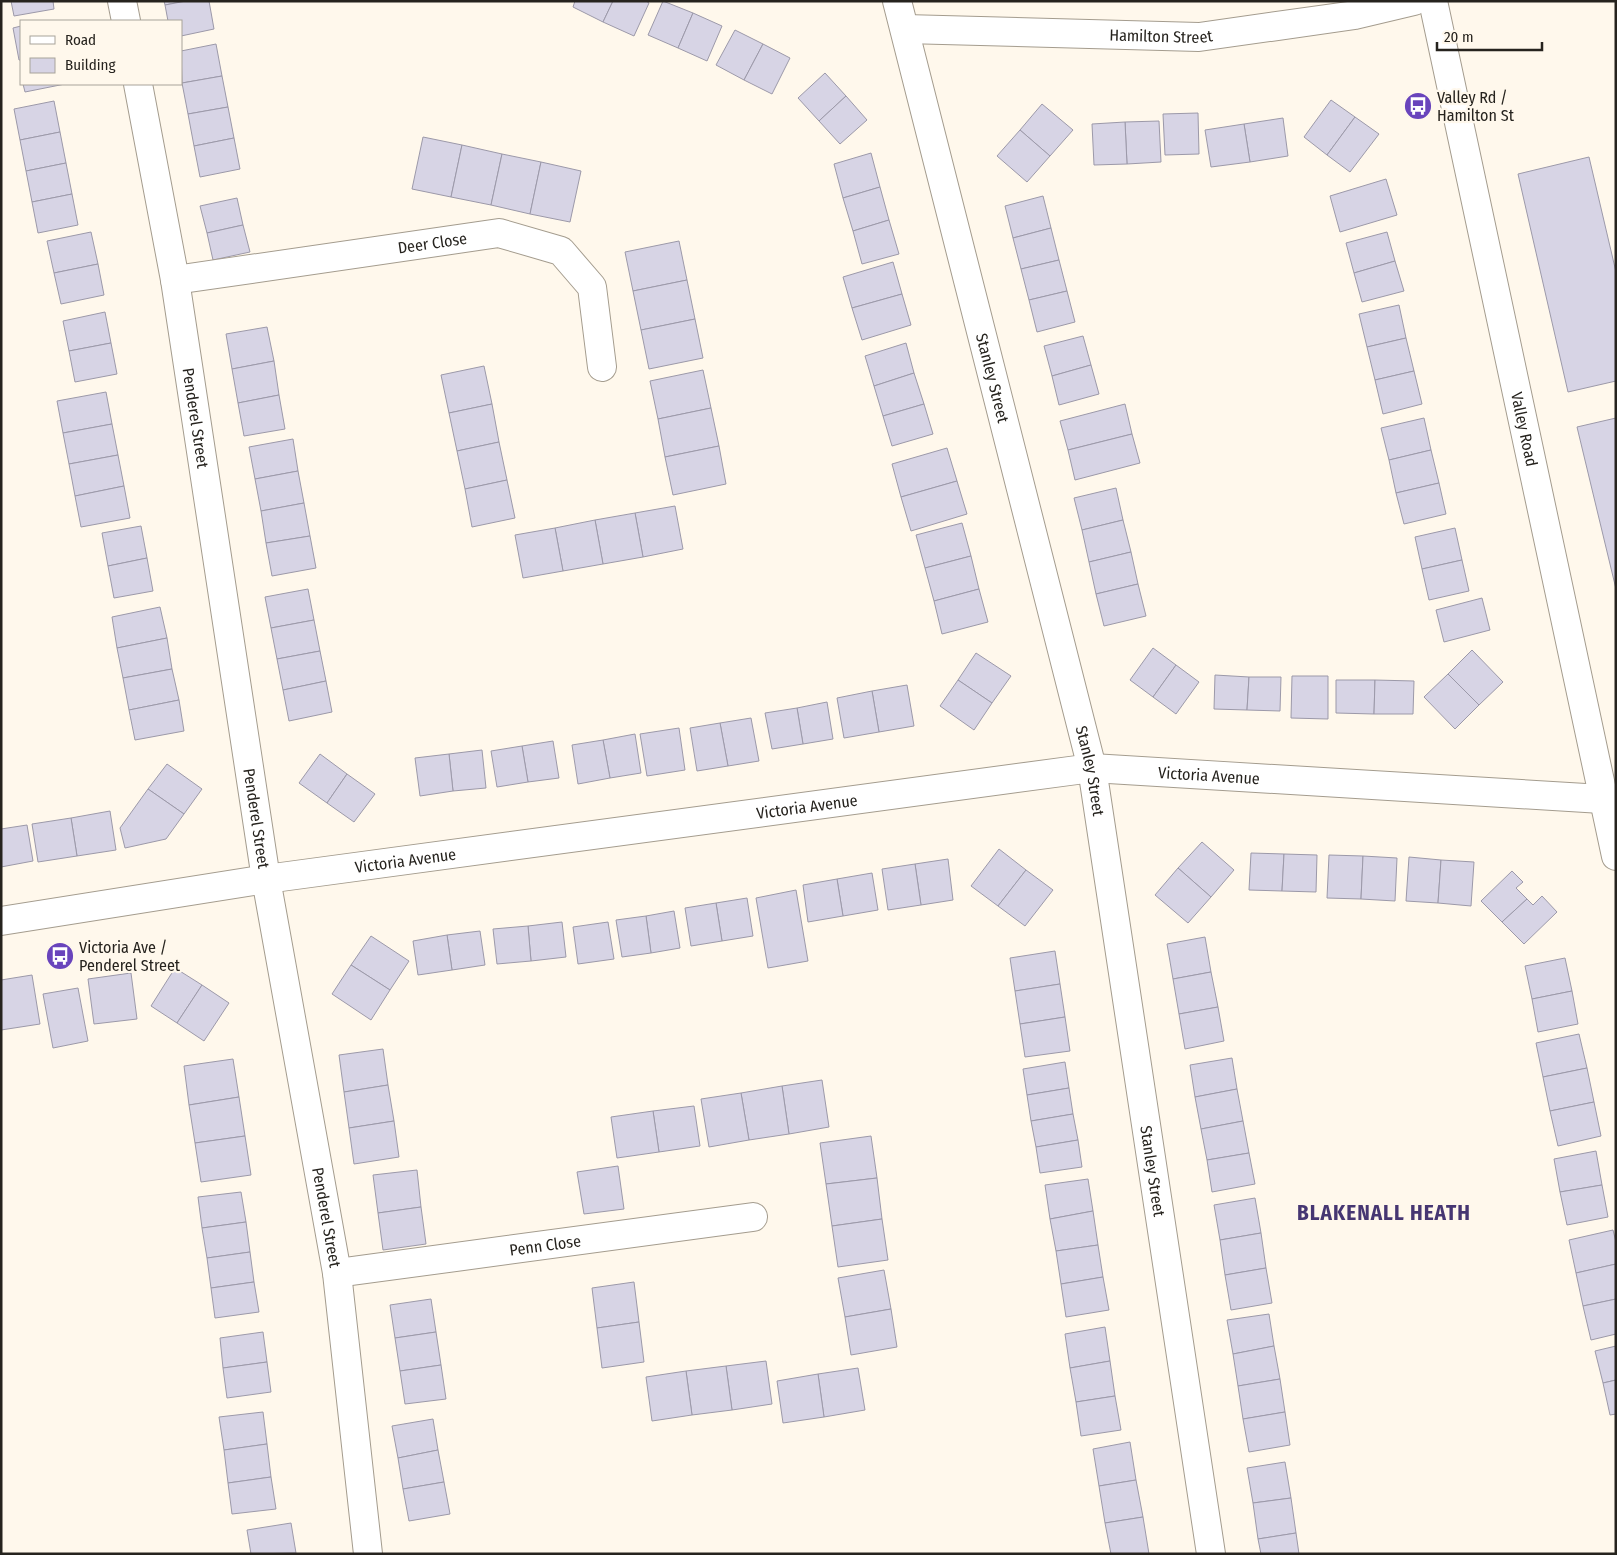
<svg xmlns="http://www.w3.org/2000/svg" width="1617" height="1555" font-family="'Fira Sans Condensed',sans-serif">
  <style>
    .building { fill: #d7d4e5; stroke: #9c99a9 }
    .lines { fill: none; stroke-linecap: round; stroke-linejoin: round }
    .minor-casing { stroke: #a49c8e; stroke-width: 30 }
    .minor { stroke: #fff; stroke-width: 28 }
    .labels { text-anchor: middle; stroke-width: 4.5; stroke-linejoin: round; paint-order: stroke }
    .street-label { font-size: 16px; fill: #26231e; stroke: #fff8ec }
    .poi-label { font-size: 16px; fill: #26231e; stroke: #fff8ec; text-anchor: start }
    .district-label { font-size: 21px; font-weight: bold; letter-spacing: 1px; fill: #463672; stroke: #fff8ec }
  </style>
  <rect width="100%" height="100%" fill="#fff8ec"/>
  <g class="building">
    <polygon points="11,1 53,1 54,9 14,16"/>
    <polygon points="164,1 186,1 165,5"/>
    <polygon points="186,1 209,1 214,29 181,36 181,21 168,21 165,5"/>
    <polygon points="575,1 613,1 603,22 573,7"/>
    <polygon points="613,1 646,1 649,3 634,36 603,22"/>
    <polygon points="663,1 693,13 678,48 648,35"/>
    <polygon points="693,13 722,26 707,61 678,48"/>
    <polygon points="21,26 21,60 19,60 13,28"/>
    <polygon points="735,30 763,44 744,80 716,65"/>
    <polygon points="216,44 222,76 182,83 181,51"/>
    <polygon points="763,44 790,58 772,94 744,80"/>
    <polygon points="825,73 846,96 819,121 798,98"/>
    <polygon points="222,76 228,107 188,114 182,83"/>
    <polygon points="23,84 65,84 25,92"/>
    <polygon points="846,96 867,120 840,144 819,121"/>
    <polygon points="1331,100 1355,117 1327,155 1304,137"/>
    <polygon points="54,101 60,132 20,140 14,109"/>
    <polygon points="1042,104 1073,130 1050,156 1020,130"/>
    <polygon points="228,107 234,138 194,146 188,114"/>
    <polygon points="1198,113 1199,154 1165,155 1163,114"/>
    <polygon points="1355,117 1379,134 1350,172 1327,155"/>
    <polygon points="1283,118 1288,156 1250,162 1244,124"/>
    <polygon points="1159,121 1161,162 1127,164 1125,122"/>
    <polygon points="1125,122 1127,164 1094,165 1092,124"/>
    <polygon points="1244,124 1250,162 1211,167 1205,130"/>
    <polygon points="1020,130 1050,156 1027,182 997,156"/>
    <polygon points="60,132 66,163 26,171 20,140"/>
    <polygon points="423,137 462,145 451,197 412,189"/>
    <polygon points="234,138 240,169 200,177 194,146"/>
    <polygon points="462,145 502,154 491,205 451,197"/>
    <polygon points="871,153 880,187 843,198 834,164"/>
    <polygon points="502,154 541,162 530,214 491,205"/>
    <polygon points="1589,157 1616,272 1616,381 1568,392 1518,174"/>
    <polygon points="541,162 581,171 570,222 530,214"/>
    <polygon points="66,163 72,194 32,202 26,171"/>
    <polygon points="1386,179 1397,215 1340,232 1330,196"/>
    <polygon points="880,187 889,220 853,231 843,198"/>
    <polygon points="72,194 78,225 38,233 32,202"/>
    <polygon points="1043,196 1051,228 1013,238 1005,206"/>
    <polygon points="237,198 243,225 207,233 200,206"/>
    <polygon points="889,220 899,254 862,264 853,231"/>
    <polygon points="243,225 250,252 213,260 207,233"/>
    <polygon points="1051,228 1059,260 1021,269 1013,238"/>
    <polygon points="91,232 98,264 54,273 47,241"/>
    <polygon points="1387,232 1395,261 1354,273 1346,243"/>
    <polygon points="679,241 687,280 633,291 625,252"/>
    <polygon points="1059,260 1067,291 1029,300 1021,269"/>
    <polygon points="1395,261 1404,291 1362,302 1354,273"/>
    <polygon points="893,262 902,294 852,308 843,277"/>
    <polygon points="98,264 104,295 61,304 54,273"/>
    <polygon points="687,280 695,319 641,330 633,291"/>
    <polygon points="1067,291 1075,322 1037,332 1029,300"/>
    <polygon points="902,294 911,325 862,340 852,308"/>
    <polygon points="1399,305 1406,338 1367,347 1359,314"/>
    <polygon points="105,312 111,343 69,351 63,321"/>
    <polygon points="695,319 703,358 649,369 641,330"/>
    <polygon points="267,327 274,361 232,369 226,334"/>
    <polygon points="1083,336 1091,365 1052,376 1044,346"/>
    <polygon points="1406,338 1414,371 1375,380 1367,347"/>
    <polygon points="111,343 117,374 75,382 69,351"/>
    <polygon points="906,343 914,373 874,386 865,356"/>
    <polygon points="274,361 279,395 238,403 232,369"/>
    <polygon points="1091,365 1099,394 1059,405 1052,376"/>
    <polygon points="484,366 492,404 449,413 441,375"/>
    <polygon points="703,370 711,408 658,419 650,381"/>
    <polygon points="1414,371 1422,404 1383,414 1375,380"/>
    <polygon points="914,373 924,404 883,416 874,386"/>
    <polygon points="106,392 112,424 63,433 57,401"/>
    <polygon points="279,395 285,429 244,436 238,403"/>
    <polygon points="492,404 499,442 457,451 449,413"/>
    <polygon points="924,404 933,434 892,446 883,416"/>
    <polygon points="1125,404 1132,434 1068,450 1060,421"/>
    <polygon points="711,408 719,446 665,457 658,419"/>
    <polygon points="1424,418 1431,450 1389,460 1381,428"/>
    <polygon points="1616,418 1616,589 1577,427"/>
    <polygon points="112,424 118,455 69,464 63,433"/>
    <polygon points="1132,434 1140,463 1075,480 1068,450"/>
    <polygon points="293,439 298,471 255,479 249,447"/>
    <polygon points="499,442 507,480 465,489 457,451"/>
    <polygon points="719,446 726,484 673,495 665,457"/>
    <polygon points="947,448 957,481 901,497 892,464"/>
    <polygon points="1431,450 1439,483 1396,493 1389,460"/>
    <polygon points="118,455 124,486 75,496 69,464"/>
    <polygon points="298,471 304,503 261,511 255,479"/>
    <polygon points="507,480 515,518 472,527 465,489"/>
    <polygon points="957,481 967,514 911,531 901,497"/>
    <polygon points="1439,483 1446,514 1404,524 1396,493"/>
    <polygon points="124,486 130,518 81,527 75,496"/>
    <polygon points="1116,488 1123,520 1082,530 1074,498"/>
    <polygon points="304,503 310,536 266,543 261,511"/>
    <polygon points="675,506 683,549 643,557 635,513"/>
    <polygon points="635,513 643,557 603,564 595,520"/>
    <polygon points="595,520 603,564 563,571 555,528"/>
    <polygon points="1123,520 1131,552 1089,562 1082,530"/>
    <polygon points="962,523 971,556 925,568 916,535"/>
    <polygon points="141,526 147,558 108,566 102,533"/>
    <polygon points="555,528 563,571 523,578 515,535"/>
    <polygon points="1455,528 1462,560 1422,569 1415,537"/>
    <polygon points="310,536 316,568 272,576 266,543"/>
    <polygon points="1131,552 1138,584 1096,594 1089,562"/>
    <polygon points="971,556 979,589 934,601 925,568"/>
    <polygon points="147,558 153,591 114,598 108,566"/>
    <polygon points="1462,560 1469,591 1429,600 1422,569"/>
    <polygon points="1138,584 1146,616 1104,626 1096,594"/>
    <polygon points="308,589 314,620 271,628 265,597"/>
    <polygon points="979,589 988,622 942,634 934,601"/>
    <polygon points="1482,598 1490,630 1444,642 1436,610"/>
    <polygon points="160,607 167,638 117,648 112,617"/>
    <polygon points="314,620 320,651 277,659 271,628"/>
    <polygon points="167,638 172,669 123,678 117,648"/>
    <polygon points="1153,648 1176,665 1153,697 1130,680"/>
    <polygon points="1472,650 1503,682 1479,705 1448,674"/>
    <polygon points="320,651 326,681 283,690 277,659"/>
    <polygon points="976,653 1011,676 992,703 958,680"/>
    <polygon points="1176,665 1199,682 1176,714 1153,697"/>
    <polygon points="172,669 179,700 129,710 123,678"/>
    <polygon points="1448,674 1479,705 1455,729 1424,697"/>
    <polygon points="1215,675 1249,677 1247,710 1214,709"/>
    <polygon points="1292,676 1328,676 1328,719 1291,718"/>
    <polygon points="1249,677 1281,677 1280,711 1247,710"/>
    <polygon points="958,680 992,703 974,730 940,706"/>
    <polygon points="1336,680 1375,680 1374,714 1336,713"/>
    <polygon points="1375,680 1414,681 1413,714 1374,714"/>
    <polygon points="326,681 332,712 289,721 283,690"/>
    <polygon points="907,685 914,726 879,732 872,691"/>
    <polygon points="872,691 879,732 844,738 837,698"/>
    <polygon points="179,700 184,731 135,740 129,710"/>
    <polygon points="827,702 833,739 803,744 797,708"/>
    <polygon points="797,708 803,744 772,749 765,713"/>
    <polygon points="751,718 759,761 728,766 720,723"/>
    <polygon points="720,723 728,766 697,771 690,728"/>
    <polygon points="679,728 685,770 647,776 640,734"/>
    <polygon points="635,734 641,773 610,778 603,740"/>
    <polygon points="603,740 610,778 578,784 572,745"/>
    <polygon points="553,741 559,778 528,782 522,746"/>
    <polygon points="522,746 528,782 497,787 491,751"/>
    <polygon points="482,750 486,788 453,791 449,754"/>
    <polygon points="320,754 347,774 327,803 299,783"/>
    <polygon points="449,754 453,791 420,796 415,758"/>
    <polygon points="167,764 202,789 184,814 148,789"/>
    <polygon points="347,774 375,794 354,822 327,803"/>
    <polygon points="148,789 184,814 166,839 125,848 120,828"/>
    <polygon points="110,811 116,850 77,856 71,818"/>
    <polygon points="71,818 77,856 38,862 32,824"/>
    <polygon points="27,825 33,861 1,867 1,829"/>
    <polygon points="1202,842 1234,870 1211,897 1178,868"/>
    <polygon points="999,849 1026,870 998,906 971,886"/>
    <polygon points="1251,853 1284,854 1282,891 1249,890"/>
    <polygon points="1284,854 1317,855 1316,892 1282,891"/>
    <polygon points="1329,855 1363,856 1361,899 1327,898"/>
    <polygon points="1363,856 1397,858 1395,901 1361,899"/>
    <polygon points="1409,857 1441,860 1438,903 1406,901"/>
    <polygon points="948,859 953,900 921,905 915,864"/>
    <polygon points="1441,860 1474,862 1471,906 1438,903"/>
    <polygon points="915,864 921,905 888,910 882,869"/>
    <polygon points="1178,868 1211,897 1188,923 1155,895"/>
    <polygon points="1026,870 1053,890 1025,926 998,906"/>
    <polygon points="1512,871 1523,882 1516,888 1527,899 1502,922 1481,901"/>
    <polygon points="872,873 878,910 843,916 837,879"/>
    <polygon points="837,879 843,916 808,922 803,885"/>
    <polygon points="796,890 808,961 768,968 756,898"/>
    <polygon points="1542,896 1557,912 1524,944 1502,922 1527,899 1533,905"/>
    <polygon points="747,898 753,936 722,941 716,903"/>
    <polygon points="716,903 722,941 691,946 685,908"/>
    <polygon points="674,911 680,948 651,953 646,916"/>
    <polygon points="646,916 651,953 622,957 616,920"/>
    <polygon points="562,922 566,957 531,961 528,926"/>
    <polygon points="608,922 614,959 578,964 573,927"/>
    <polygon points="528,926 531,961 497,964 493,929"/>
    <polygon points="480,931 485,965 452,970 447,935"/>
    <polygon points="447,935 452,970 418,975 413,941"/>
    <polygon points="371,936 409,961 390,990 351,965"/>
    <polygon points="1205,937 1211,972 1173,979 1167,944"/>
    <polygon points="1055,951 1060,984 1015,991 1010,958"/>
    <polygon points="1565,958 1572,991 1532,999 1525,966"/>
    <polygon points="351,965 390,990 371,1020 332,994"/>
    <polygon points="175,968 202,985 177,1023 151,1006"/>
    <polygon points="1211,972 1218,1007 1179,1014 1173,979"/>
    <polygon points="131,973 137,1019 94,1024 88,979"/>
    <polygon points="32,975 40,1024 1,1030 1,980"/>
    <polygon points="1060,984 1065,1017 1020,1024 1015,991"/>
    <polygon points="202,985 229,1003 204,1041 177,1023"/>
    <polygon points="78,988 88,1041 53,1048 43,994"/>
    <polygon points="1572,991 1578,1024 1538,1032 1532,999"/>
    <polygon points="1218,1007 1224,1041 1185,1049 1179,1014"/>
    <polygon points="1065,1017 1070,1051 1025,1057 1020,1024"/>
    <polygon points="1579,1034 1587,1068 1543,1077 1536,1043"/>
    <polygon points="383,1049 388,1085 344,1092 339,1055"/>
    <polygon points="1232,1058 1237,1089 1195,1097 1190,1065"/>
    <polygon points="233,1059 239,1097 189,1105 184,1066"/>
    <polygon points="1065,1062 1069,1088 1027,1095 1023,1069"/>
    <polygon points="1587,1068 1594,1102 1550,1111 1543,1077"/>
    <polygon points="822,1080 829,1127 789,1134 782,1086"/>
    <polygon points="388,1085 394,1121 349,1128 344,1092"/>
    <polygon points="782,1086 789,1134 749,1140 741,1093"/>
    <polygon points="1069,1088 1073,1114 1031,1121 1027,1095"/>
    <polygon points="1237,1089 1243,1121 1201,1129 1195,1097"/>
    <polygon points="741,1093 749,1140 709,1147 701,1099"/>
    <polygon points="239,1097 245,1136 195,1143 189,1105"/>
    <polygon points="1594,1102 1601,1136 1558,1146 1550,1111"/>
    <polygon points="694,1106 700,1146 659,1152 653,1111"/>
    <polygon points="653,1111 659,1152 617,1158 611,1117"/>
    <polygon points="1073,1114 1078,1140 1036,1147 1031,1121"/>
    <polygon points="394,1121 399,1157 354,1164 349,1128"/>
    <polygon points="1243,1121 1249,1153 1207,1160 1201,1129"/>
    <polygon points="245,1136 251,1175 201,1182 195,1143"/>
    <polygon points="871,1136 877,1178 826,1184 820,1143"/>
    <polygon points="1078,1140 1082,1167 1040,1173 1036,1147"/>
    <polygon points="1596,1151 1602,1185 1560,1192 1554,1159"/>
    <polygon points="1249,1153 1255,1184 1212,1192 1207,1160"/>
    <polygon points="618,1166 624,1209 584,1214 577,1172"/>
    <polygon points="417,1170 421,1207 378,1213 373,1175"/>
    <polygon points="877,1178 882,1219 832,1226 826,1184"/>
    <polygon points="1088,1179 1093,1211 1050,1219 1045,1185"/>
    <polygon points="1602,1185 1608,1217 1567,1225 1560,1192"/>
    <polygon points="241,1192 246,1222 202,1228 198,1197"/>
    <polygon points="1255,1198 1261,1233 1220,1240 1214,1205"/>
    <polygon points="421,1207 426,1244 383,1250 378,1213"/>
    <polygon points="1093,1211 1098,1245 1056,1251 1050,1219"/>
    <polygon points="882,1219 888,1260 838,1267 832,1226"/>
    <polygon points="246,1222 250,1252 207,1258 202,1228"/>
    <polygon points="1613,1230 1616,1242 1616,1264 1576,1273 1569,1240"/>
    <polygon points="1261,1233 1266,1268 1225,1275 1220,1240"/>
    <polygon points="1098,1245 1103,1277 1061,1284 1056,1251"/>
    <polygon points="250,1252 254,1282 211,1288 207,1258"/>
    <polygon points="1616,1264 1616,1299 1583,1306 1576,1273"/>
    <polygon points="1266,1268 1272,1303 1231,1310 1225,1275"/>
    <polygon points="884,1270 891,1309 845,1317 838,1278"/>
    <polygon points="1103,1277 1109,1310 1066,1317 1061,1284"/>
    <polygon points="254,1282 259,1312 215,1318 211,1288"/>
    <polygon points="634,1282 639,1322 597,1328 592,1288"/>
    <polygon points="431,1299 436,1332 395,1338 390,1305"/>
    <polygon points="1616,1299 1616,1334 1591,1340 1583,1306"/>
    <polygon points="891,1309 897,1347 851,1355 845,1317"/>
    <polygon points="1269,1314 1274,1346 1233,1354 1227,1320"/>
    <polygon points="639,1322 644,1362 602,1368 597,1328"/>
    <polygon points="1105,1327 1110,1361 1070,1368 1065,1334"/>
    <polygon points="263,1332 267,1362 223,1368 220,1338"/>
    <polygon points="436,1332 441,1365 400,1371 395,1338"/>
    <polygon points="1274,1346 1280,1379 1238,1386 1233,1354"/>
    <polygon points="1616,1346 1616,1380 1603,1383 1595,1351"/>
    <polygon points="766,1361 772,1404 732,1410 726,1366"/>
    <polygon points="1110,1361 1115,1396 1076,1402 1070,1368"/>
    <polygon points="267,1362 271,1392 227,1398 223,1368"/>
    <polygon points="441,1365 446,1399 405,1404 400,1371"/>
    <polygon points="726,1366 732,1410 692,1415 686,1371"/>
    <polygon points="858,1368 865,1410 824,1417 818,1374"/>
    <polygon points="686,1371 692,1415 652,1421 646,1377"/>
    <polygon points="818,1374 824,1417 783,1423 777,1381"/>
    <polygon points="1280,1379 1285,1412 1243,1419 1238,1386"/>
    <polygon points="1616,1380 1616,1414 1610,1415 1603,1383"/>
    <polygon points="1115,1396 1121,1430 1081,1436 1076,1402"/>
    <polygon points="263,1412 267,1444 224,1450 219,1417"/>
    <polygon points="1285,1412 1290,1445 1249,1452 1243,1419"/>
    <polygon points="433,1419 438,1450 398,1458 392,1426"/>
    <polygon points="1130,1442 1136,1480 1099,1486 1093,1449"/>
    <polygon points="267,1444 271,1477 228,1483 224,1450"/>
    <polygon points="438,1450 444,1482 403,1489 398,1458"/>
    <polygon points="1285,1462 1291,1498 1253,1503 1247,1468"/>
    <polygon points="271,1477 276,1509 232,1514 228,1483"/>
    <polygon points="1136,1480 1143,1517 1105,1523 1099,1486"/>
    <polygon points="444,1482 450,1514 409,1521 403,1489"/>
    <polygon points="1291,1498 1296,1533 1258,1539 1253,1503"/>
    <polygon points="1143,1517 1149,1554 1111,1554 1105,1523"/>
    <polygon points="291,1523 296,1553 251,1554 247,1530"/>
    <polygon points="1296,1533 1299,1554 1261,1554 1258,1539"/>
  </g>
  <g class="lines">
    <defs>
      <g id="minor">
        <polyline points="122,1 126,21"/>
        <path id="s1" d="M 897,1 L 1092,768 L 1211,1554"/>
        <path id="s2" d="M 1433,1 L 1616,856"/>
        <path id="s3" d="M 905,29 L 1199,37 L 1355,15 L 1414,1"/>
        <path id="s4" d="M 138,84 L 175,280 L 266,879 L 337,1273 L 368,1554"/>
        <path id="s5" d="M 175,280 L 499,233 L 561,251 L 592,287 L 602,367"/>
        <path id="s6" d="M 1,921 L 266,879 L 1092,768 L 1602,799 L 1616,802"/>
        <path id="s7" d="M 337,1273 L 753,1217"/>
      </g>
    </defs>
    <use href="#minor" class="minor-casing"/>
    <use href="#minor" class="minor"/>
  </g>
  <defs>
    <symbol id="bus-disc" viewBox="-11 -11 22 22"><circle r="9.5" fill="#6944bc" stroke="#fff8ec"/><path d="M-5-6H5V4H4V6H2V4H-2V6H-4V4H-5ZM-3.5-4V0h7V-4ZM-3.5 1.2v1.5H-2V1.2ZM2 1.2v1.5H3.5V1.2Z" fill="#fff"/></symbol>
  </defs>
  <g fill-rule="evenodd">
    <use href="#bus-disc" x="1402" y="90" width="32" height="32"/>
    <use href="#bus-disc" x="44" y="940" width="32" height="32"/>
  </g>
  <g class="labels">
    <g class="street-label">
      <text dy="6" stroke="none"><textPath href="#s3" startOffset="256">Hamilton Street</textPath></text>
      <text dy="6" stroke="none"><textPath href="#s5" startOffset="260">Deer Close</textPath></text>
      <text dy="6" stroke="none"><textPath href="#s1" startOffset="389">Stanley Street</textPath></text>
      <text dy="6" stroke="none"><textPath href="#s4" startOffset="339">Penderel Street</textPath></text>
      <text dy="6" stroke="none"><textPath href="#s2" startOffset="438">Valley Road</textPath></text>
      <text dy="6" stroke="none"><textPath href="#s1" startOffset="794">Stanley Street</textPath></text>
      <text dy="6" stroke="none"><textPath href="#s6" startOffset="1219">Victoria Avenue</textPath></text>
      <text dy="6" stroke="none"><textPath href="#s6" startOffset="814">Victoria Avenue</textPath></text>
      <text dy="6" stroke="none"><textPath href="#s4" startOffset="744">Penderel Street</textPath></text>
      <text dy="6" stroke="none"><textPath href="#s6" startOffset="409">Victoria Avenue</textPath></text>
      <text dy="6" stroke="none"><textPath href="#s1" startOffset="1199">Stanley Street</textPath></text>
      <text dy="6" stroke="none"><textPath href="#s4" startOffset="1149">Penderel Street</textPath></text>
      <text dy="6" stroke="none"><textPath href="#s7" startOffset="210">Penn Close</textPath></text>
    </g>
    <g class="poi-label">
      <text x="1437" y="103">Valley Rd /<tspan x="1437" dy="18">Hamilton St</tspan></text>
      <text x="79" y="953">Victoria Ave /<tspan x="79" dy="18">Penderel Street</tspan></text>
    </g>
    <g class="district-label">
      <text x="1384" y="1220">BLAKENALL HEATH</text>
    </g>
  </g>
  <rect width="1617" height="1555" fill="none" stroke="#26231e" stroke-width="5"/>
  <rect x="20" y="20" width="162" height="65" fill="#fff8ec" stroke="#a8a39a"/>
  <rect x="30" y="36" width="25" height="8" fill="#ffffff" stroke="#a8a39a"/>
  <text x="65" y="45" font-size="15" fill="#26231e">Road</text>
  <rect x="30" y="58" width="25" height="15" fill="#d7d4e5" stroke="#a8a39a"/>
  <text x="65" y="70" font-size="15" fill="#26231e">Building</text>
  <path d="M1437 42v8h105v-8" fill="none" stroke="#26231e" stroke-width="2.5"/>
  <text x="1444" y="42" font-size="15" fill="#26231e" stroke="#fff8ec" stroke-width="4" paint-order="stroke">20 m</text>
</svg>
